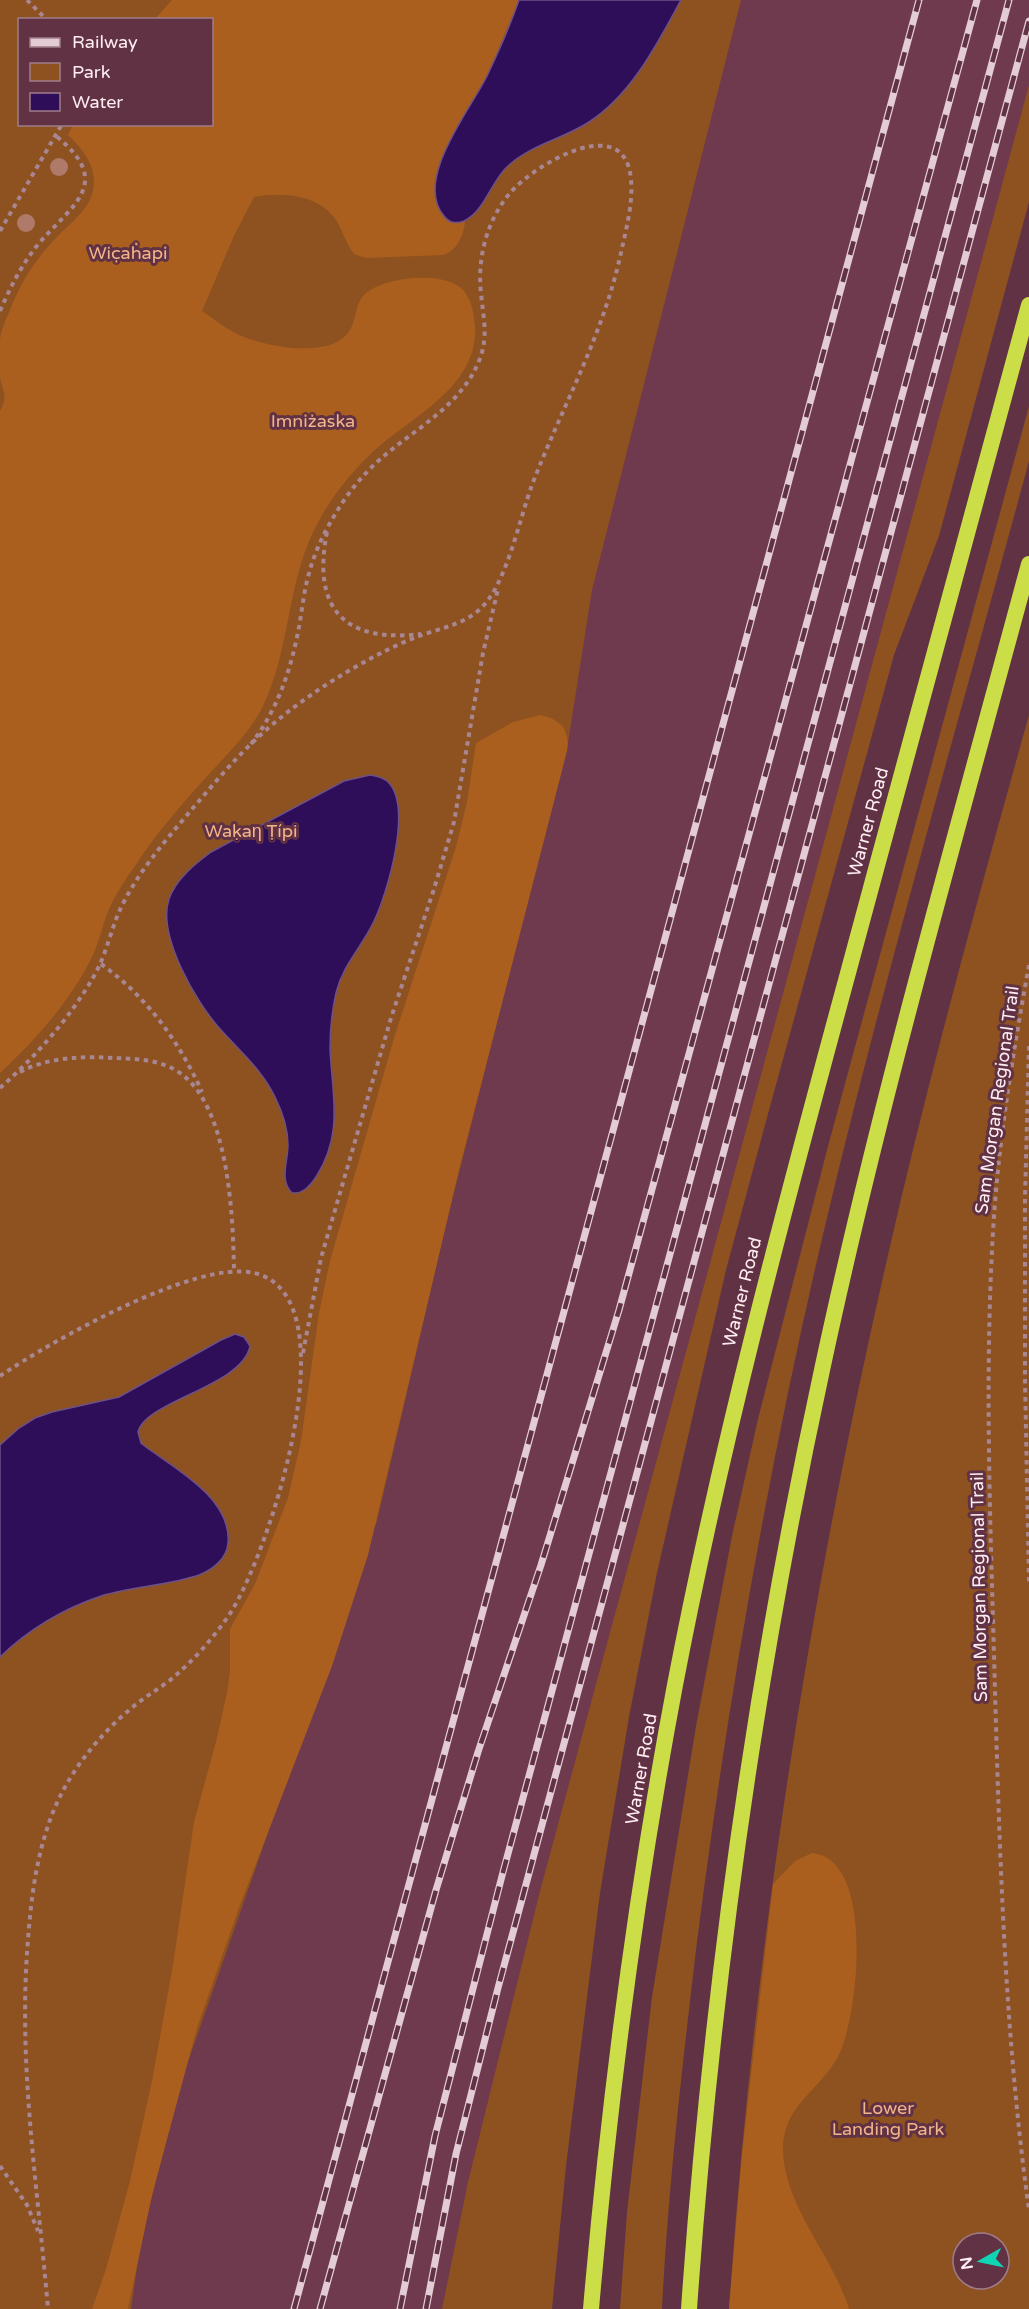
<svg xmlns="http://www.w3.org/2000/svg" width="1029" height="2309" font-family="'Varela Round',sans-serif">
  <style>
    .built { fill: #6f394e }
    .green { fill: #8e5120; fill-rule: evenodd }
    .forest { fill: #ab5f1e }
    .water { fill: #2e0e59; stroke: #6d5187; stroke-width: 1.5 }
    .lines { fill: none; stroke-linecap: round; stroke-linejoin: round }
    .path { stroke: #a88692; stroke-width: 4; stroke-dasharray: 4.5 4.5; stroke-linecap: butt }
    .trunk { stroke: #cbde47; stroke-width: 16 }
    .rail-casing { stroke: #e3ccd3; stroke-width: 7 }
    .rail { stroke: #603244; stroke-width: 4.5; stroke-dasharray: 14; stroke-linecap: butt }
    .tree { fill: #b07a6a }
    .labels { text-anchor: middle; stroke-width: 6; stroke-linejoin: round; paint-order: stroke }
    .park-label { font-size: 18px; fill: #f2b489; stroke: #603244 }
    .street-label { font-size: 18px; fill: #ffedf2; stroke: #603244 }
  </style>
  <rect width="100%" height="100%" fill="#603244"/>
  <polygon class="built" points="737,0 1029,0 1029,108 449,2309 112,2309"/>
  <g class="green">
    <path d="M 0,0 L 741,0 L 592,590 L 568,743 L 566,730 L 548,821 L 448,1216 L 377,1521 L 182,2079 L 141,2240 L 131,2309 L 0,2309 ZM 20,20 L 212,20 L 212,124 L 20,124 Z"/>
    <polygon points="1029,85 1029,202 939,536 894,655 768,1114 726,1270 657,1573 629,1717 600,1893 566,2166 552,2309 442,2309 468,2182 540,1891"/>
    <path d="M 1029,406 L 1029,461 C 961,714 887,966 826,1222 C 769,1462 727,1705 696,1950 C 682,2069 668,2189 662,2309 L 620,2309 L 627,2212 L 652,1997 L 696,1726 L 732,1536 L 758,1419 L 827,1150 Z"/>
    <path d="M 1029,715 L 1029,2309 L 729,2309 C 753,1959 807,1610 885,1268 C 927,1082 978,898 1029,715 ZM 963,2243 L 999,2243 L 999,2279 L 963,2279 Z"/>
  </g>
  <g class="forest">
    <path d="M 172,0 L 519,0 L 487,76 L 447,146 L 439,168 L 436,198 L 439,208 L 444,217 L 458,223 L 465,221 C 464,235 457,251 443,255 L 366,258 L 354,254 C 346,244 343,231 336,220 C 318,194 282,192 254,197 L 234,236 L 202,311 C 214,319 226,329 239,335 C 264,346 326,359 347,334 C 357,323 354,305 364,295 C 383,276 447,270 464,291 C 472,301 474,315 475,327 C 478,386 413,416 376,449 C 354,469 335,492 321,517 C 286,576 292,648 262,708 C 249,733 229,752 211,772 C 185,800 160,829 139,860 C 127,877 115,894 107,914 C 101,930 98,946 90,961 C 68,1004 35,1040 0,1073 L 0,411 C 9,395 2,391 0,377 C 0,365 0,351 0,340 C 1,330 6,319 10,310 C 20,283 37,257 57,237 C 71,222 88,211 93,191 C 98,168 83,149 68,135 L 73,125 L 212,124 L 212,20 L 155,19 Z"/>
    <path d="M 540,715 C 560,719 571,730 567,751 L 459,1170 L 368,1555 L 332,1666 L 240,1905 L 197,2028 L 152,2195 L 128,2309 L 92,2309 L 106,2269 L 130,2181 L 152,2081 L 173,1965 L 194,1822 L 217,1738 L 227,1693 L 230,1671 L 230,1629 L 255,1584 L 288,1498 L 301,1441 L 319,1313 L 330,1261 L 394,1038 L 456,847 L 467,802 L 476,743 L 513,722 Z"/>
    <path d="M 812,1853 C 875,1859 858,2010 841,2050 C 824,2090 783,2102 783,2150 C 784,2206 833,2256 849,2309 L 729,2309 L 742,2154 L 773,1884 L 795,1861 Z"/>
  </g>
  <g class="water">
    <path d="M 519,0 L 681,0 C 657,44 632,94 589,122 C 563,139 533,144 509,165 C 491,180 486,210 464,221 C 456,224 449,223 444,216 C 413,180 471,109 487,76 C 499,51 510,26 519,0 Z"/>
    <path d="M 370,775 C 377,776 382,777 387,781 C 414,805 387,894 374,921 C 362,947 343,964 336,993 C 332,1011 330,1030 330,1048 C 332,1095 344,1133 316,1177 C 310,1186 303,1194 292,1193 C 279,1180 288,1162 288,1145 C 288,1130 282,1111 275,1097 C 262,1070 241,1052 221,1030 C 196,1003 157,935 169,899 C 176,879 195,864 211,852 L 344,781 Z"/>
    <path d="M 235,1334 L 244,1337 L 250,1346 C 243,1386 145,1401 138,1432 L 141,1443 L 146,1447 C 176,1469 232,1499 228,1543 C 227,1559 212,1570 199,1575 C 167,1586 133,1586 101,1596 C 63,1609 29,1629 0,1657 L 0,1445 L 19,1428 L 35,1418 L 52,1412 L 119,1397 L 221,1340 Z"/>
  </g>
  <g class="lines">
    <g class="path">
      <polyline points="27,0 47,20"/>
      <polyline points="0,231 62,124"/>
      <path d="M 0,311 C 10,288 21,266 36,247 C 68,207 117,185 56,136"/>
      <path d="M 327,532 C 312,608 343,643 421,634"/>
      <path d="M 101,964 C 146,996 179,1041 202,1092"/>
      <path d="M 1029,965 C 1013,1053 998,1143 993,1232 C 984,1384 991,1538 995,1691 C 1000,1864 1005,2038 1029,2210"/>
      <polyline points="1029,1046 1025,1198 1025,1380 1029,1582"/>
      <path d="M 20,1072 C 48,1057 83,1056 114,1058 C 135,1059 158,1059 177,1071 C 229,1103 233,1215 234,1271"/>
      <path d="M 0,1088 C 36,1056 70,1018 94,976 C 106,955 110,933 119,912 C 136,874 166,840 193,808 C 212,786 231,763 252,743 C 289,707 335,677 381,653 C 395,646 410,639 425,634 C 445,627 463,624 479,610 C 506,587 519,520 532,485 C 563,404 604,335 622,248 C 627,226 633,202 631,180 C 626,110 535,164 510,193 C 487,220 477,258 481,293 C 483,317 489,337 479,361 C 461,405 418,427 384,456 C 366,471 351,489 339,508 C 327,527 316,548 310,570 C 303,592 302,615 297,637 C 289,676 275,713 251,744"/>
      <polyline points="303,1353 321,1258 391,1018 434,889 454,822 483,653 498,589"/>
      <path d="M 0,1376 C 50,1342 196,1259 254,1273 C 356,1296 266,1564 227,1618 C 210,1642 191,1663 169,1681 C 157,1690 145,1697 134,1706 C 96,1737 63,1779 48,1826 C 34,1867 30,1910 27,1953 C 19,2072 38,2190 48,2309"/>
      <polyline points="0,2166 27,2205 38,2231"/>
    </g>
    <g class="trunk">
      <path d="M 591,2309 C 609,2100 636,1891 675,1685 C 721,1444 784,1209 848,973 C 908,750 969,527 1029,305"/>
      <path d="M 689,2309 C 711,1994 755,1679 822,1370 C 880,1099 957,832 1029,564"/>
    </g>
    <defs>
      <g id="rail">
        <polyline points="294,2309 919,0"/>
        <polyline points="320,2309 436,1890 478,1752 541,1565 619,1310 977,0"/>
        <polyline points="400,2309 435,2136 503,1872 1009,0"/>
        <polyline points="426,2309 456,2154 498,1988 1029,21"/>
      </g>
    </defs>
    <use href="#rail" class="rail-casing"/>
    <use href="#rail" class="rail"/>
  </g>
  <g class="tree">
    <circle cx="59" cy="167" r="9"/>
    <circle cx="26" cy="223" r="9"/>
  </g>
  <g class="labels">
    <g class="park-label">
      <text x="128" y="259">Wic̣aḣapi</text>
      <text x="313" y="427">Imniżaska</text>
      <text x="251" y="837">Waḳaƞ Ṭípi</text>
      <text x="888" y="2114">Lower<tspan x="888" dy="21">Landing Park</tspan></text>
    </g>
    <g class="street-label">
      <text transform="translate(868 822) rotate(-75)" y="6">Warner Road</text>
      <text transform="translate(997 1100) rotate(-82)" y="6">Sam Morgan Regional Trail</text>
      <text transform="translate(742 1292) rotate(-76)" y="6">Warner Road</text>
      <text transform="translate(979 1587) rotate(-91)" y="6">Sam Morgan Regional Trail</text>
      <text transform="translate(641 1769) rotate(-80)" y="6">Warner Road</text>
    </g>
  </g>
  <rect x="18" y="18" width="195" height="108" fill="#603244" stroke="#a07d8a" stroke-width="1.5"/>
  <rect x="30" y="38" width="30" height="9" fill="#e3ccd3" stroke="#a07d8a" stroke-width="1.5"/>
  <text x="72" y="48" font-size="18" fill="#ffedf2">Railway</text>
  <rect x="30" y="63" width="30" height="18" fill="#8e5120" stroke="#a07d8a" stroke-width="1.5"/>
  <text x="72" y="78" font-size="18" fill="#ffedf2">Park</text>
  <rect x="30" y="93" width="30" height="18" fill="#2e0e59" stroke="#a07d8a" stroke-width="1.5"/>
  <text x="72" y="108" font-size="18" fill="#ffedf2">Water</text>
  <g transform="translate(981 2261) rotate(261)"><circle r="28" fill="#603244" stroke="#a07d8a" stroke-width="1.5"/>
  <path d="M0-4.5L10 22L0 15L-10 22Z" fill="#10d5b4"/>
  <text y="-9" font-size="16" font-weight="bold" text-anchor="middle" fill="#ffedf2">N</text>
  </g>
</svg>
